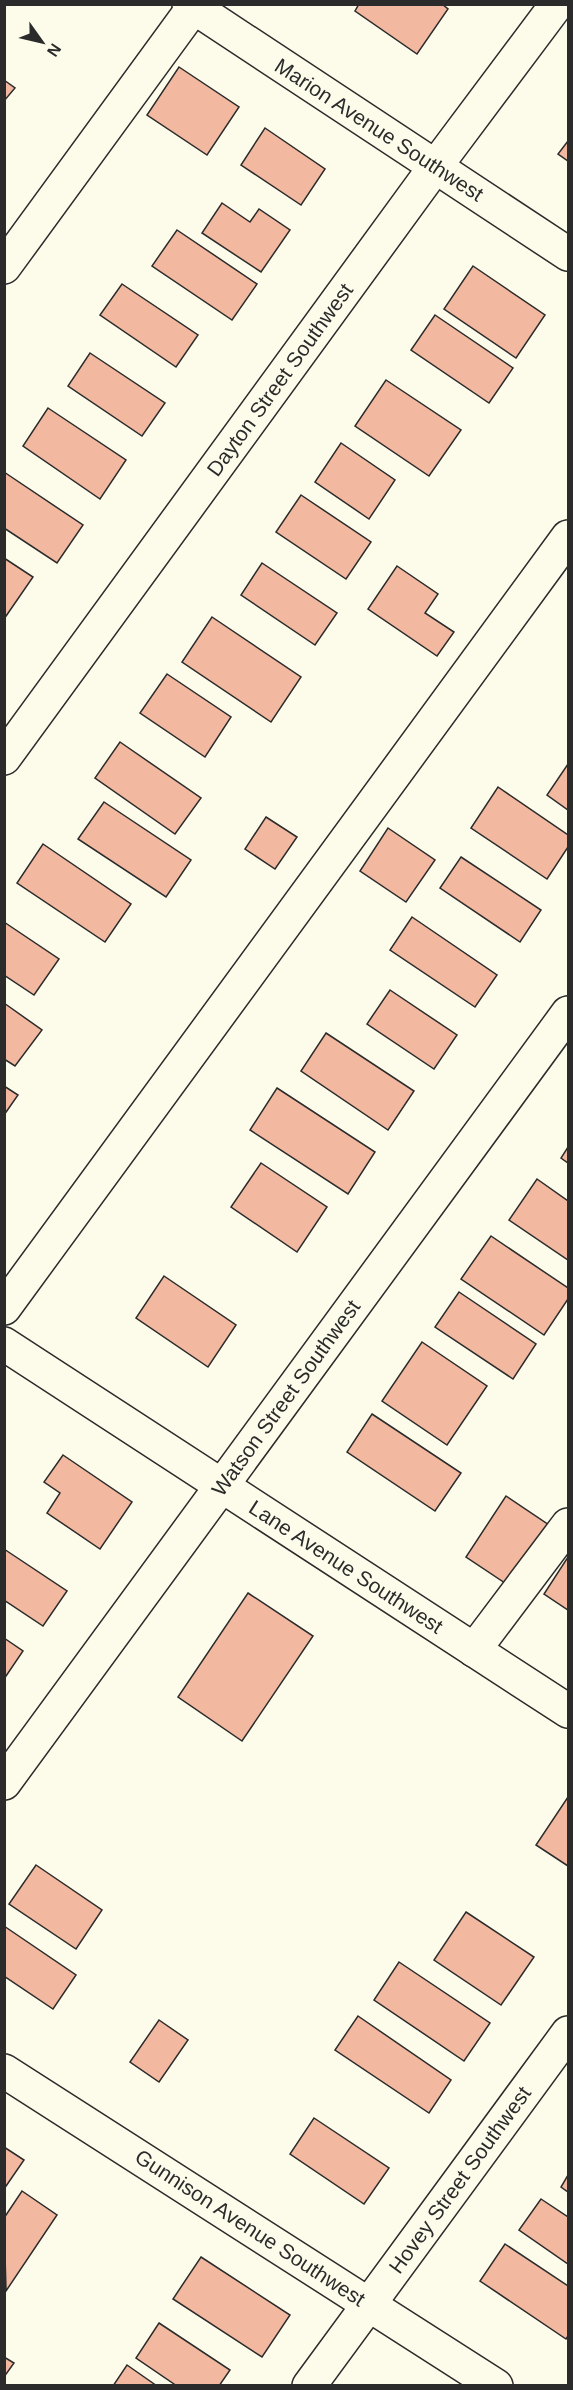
<svg xmlns="http://www.w3.org/2000/svg" width="573" height="2390" font-family="Helvetica,sans-serif">
  <style>
    .building { fill: #f2b8a0; stroke: #2b2b2b; stroke-width: 1.5 }
    .lines { fill: none; stroke-linecap: round; stroke-linejoin: round }
    .minor-casing { stroke: #2b2b2b; stroke-width: 36 }
    .minor { stroke: #fdfbea; stroke-width: 33 }
    .labels { text-anchor: middle; stroke-width: 4.5; stroke-linejoin: round; paint-order: stroke }
    .street-label { font-size: 21px; fill: #2b2b2b; stroke: #fdfbea }
  </style>
  <rect width="100%" height="100%" fill="#fdfbea"/>
  <g class="building">
    <polygon points="359,4 442,4 448,9 417,54 355,11"/>
    <polygon points="179,67 239,107 207,155 147,115"/>
    <polygon points="4,80 15,88 4,101"/>
    <polygon points="265,128 325,169 301,205 241,165"/>
    <polygon points="568,141 568,161 558,154"/>
    <polygon points="222,203 250,222 259,209 290,230 261,272 202,233"/>
    <polygon points="177,230 257,284 232,320 152,266"/>
    <polygon points="473,266 545,315 516,358 444,309"/>
    <polygon points="122,284 198,335 176,367 100,315"/>
    <polygon points="435,315 513,368 489,403 411,350"/>
    <polygon points="90,353 165,403 142,436 68,386"/>
    <polygon points="386,380 461,430 429,476 355,426"/>
    <polygon points="48,408 126,460 100,499 23,446"/>
    <polygon points="341,443 395,480 369,519 315,482"/>
    <polygon points="4,472 83,525 57,563 4,528"/>
    <polygon points="301,495 371,542 346,579 276,532"/>
    <polygon points="4,558 33,577 4,619"/>
    <polygon points="262,563 337,613 315,645 241,595"/>
    <polygon points="397,566 438,594 425,613 454,632 437,656 368,609"/>
    <polygon points="212,617 301,677 271,722 182,662"/>
    <polygon points="167,674 231,717 205,757 140,713"/>
    <polygon points="120,742 201,798 175,834 95,778"/>
    <polygon points="568,764 568,810 547,795"/>
    <polygon points="498,787 568,835 568,847 547,879 471,828"/>
    <polygon points="104,802 191,860 166,897 78,839"/>
    <polygon points="266,817 297,837 275,869 245,849"/>
    <polygon points="388,828 435,860 406,902 360,871"/>
    <polygon points="43,844 131,904 105,942 17,883"/>
    <polygon points="461,857 541,910 520,942 440,888"/>
    <polygon points="412,917 497,975 475,1007 390,950"/>
    <polygon points="4,922 59,959 34,995 4,975"/>
    <polygon points="390,990 457,1035 434,1069 367,1024"/>
    <polygon points="4,1003 42,1030 15,1066 4,1059"/>
    <polygon points="326,1033 414,1091 388,1130 301,1071"/>
    <polygon points="4,1086 18,1095 4,1115"/>
    <polygon points="277,1088 375,1152 348,1194 250,1130"/>
    <polygon points="568,1147 568,1163 561,1158"/>
    <polygon points="261,1163 327,1207 297,1252 231,1207"/>
    <polygon points="537,1179 568,1201 568,1260 509,1220"/>
    <polygon points="491,1236 568,1288 568,1299 544,1335 461,1279"/>
    <polygon points="164,1276 236,1325 208,1367 136,1318"/>
    <polygon points="459,1292 536,1344 513,1379 435,1327"/>
    <polygon points="422,1342 487,1386 447,1445 382,1401"/>
    <polygon points="372,1414 461,1473 435,1511 347,1452"/>
    <polygon points="63,1455 132,1502 100,1549 47,1513 60,1493 44,1482"/>
    <polygon points="506,1496 549,1525 508,1585 466,1557"/>
    <polygon points="4,1549 67,1591 43,1626 4,1600"/>
    <polygon points="568,1557 568,1610 544,1594"/>
    <polygon points="248,1593 313,1636 242,1741 178,1697"/>
    <polygon points="4,1638 23,1651 4,1679"/>
    <polygon points="568,1797 568,1866 536,1845"/>
    <polygon points="36,1865 102,1910 76,1949 9,1904"/>
    <polygon points="466,1912 534,1957 501,2005 434,1960"/>
    <polygon points="4,1926 76,1975 53,2009 4,1976"/>
    <polygon points="399,1962 490,2023 464,2061 374,2000"/>
    <polygon points="358,2016 451,2080 429,2113 335,2050"/>
    <polygon points="159,2020 188,2040 159,2082 130,2062"/>
    <polygon points="314,2118 389,2168 364,2204 290,2154"/>
    <polygon points="4,2147 24,2160 4,2189"/>
    <polygon points="568,2175 568,2192 561,2187"/>
    <polygon points="22,2191 57,2215 6,2291 4,2218"/>
    <polygon points="541,2199 568,2217 568,2264 519,2230"/>
    <polygon points="505,2244 568,2286 568,2336 566,2339 480,2281"/>
    <polygon points="201,2257 290,2315 262,2357 173,2299"/>
    <polygon points="159,2323 230,2370 219,2386 177,2386 136,2358"/>
    <polygon points="4,2357 14,2363 4,2377"/>
    <polygon points="127,2365 157,2386 113,2386"/>
  </g>
  <g class="lines">
    <defs>
      <g id="minor">
        <polyline points="189,4 568,254"/>
        <polyline points="4,267 196,4"/>
        <polyline points="4,758 435,167 557,4"/>
        <polyline points="4,1308 568,537"/>
        <polyline points="4,1344 568,1711"/>
        <polyline points="474,1650 568,1525"/>
        <polyline points="4,1783 568,1013"/>
        <polyline points="4,2071 496,2386"/>
        <polyline points="309,2386 568,2033"/>
      </g>
    </defs>
    <use href="#minor" class="minor-casing"/>
    <use href="#minor" class="minor"/>
  </g>
  <g class="labels">
    <g class="street-label">
      <text transform="translate(379 130) rotate(33)" y="7">Marion Avenue Southwest</text>
      <text transform="translate(280 380) rotate(-54)" y="7">Dayton Street Southwest</text>
      <text transform="translate(286 1398) rotate(-54)" y="7">Watson Street Southwest</text>
      <text transform="translate(346 1567) rotate(33)" y="7">Lane Avenue Southwest</text>
      <text transform="translate(460 2180) rotate(-54)" y="7">Hovey Street Southwest</text>
      <text transform="translate(250 2228) rotate(33)" y="7">Gunnison Avenue Southwest</text>
    </g>
  </g>
  <rect width="573" height="2390" fill="none" stroke="#2b2b2b" stroke-width="12"/>
  <g transform="translate(42 42) rotate(124)" stroke="#fdfbea" stroke-width="4.5" paint-order="stroke">
  <path d="M0-4.5L10 22L0 15L-10 22Z" fill="#2b2b2b"/>
  <text y="-9" font-size="16" font-weight="bold" text-anchor="middle" fill="#2b2b2b">N</text>
  </g>
</svg>
